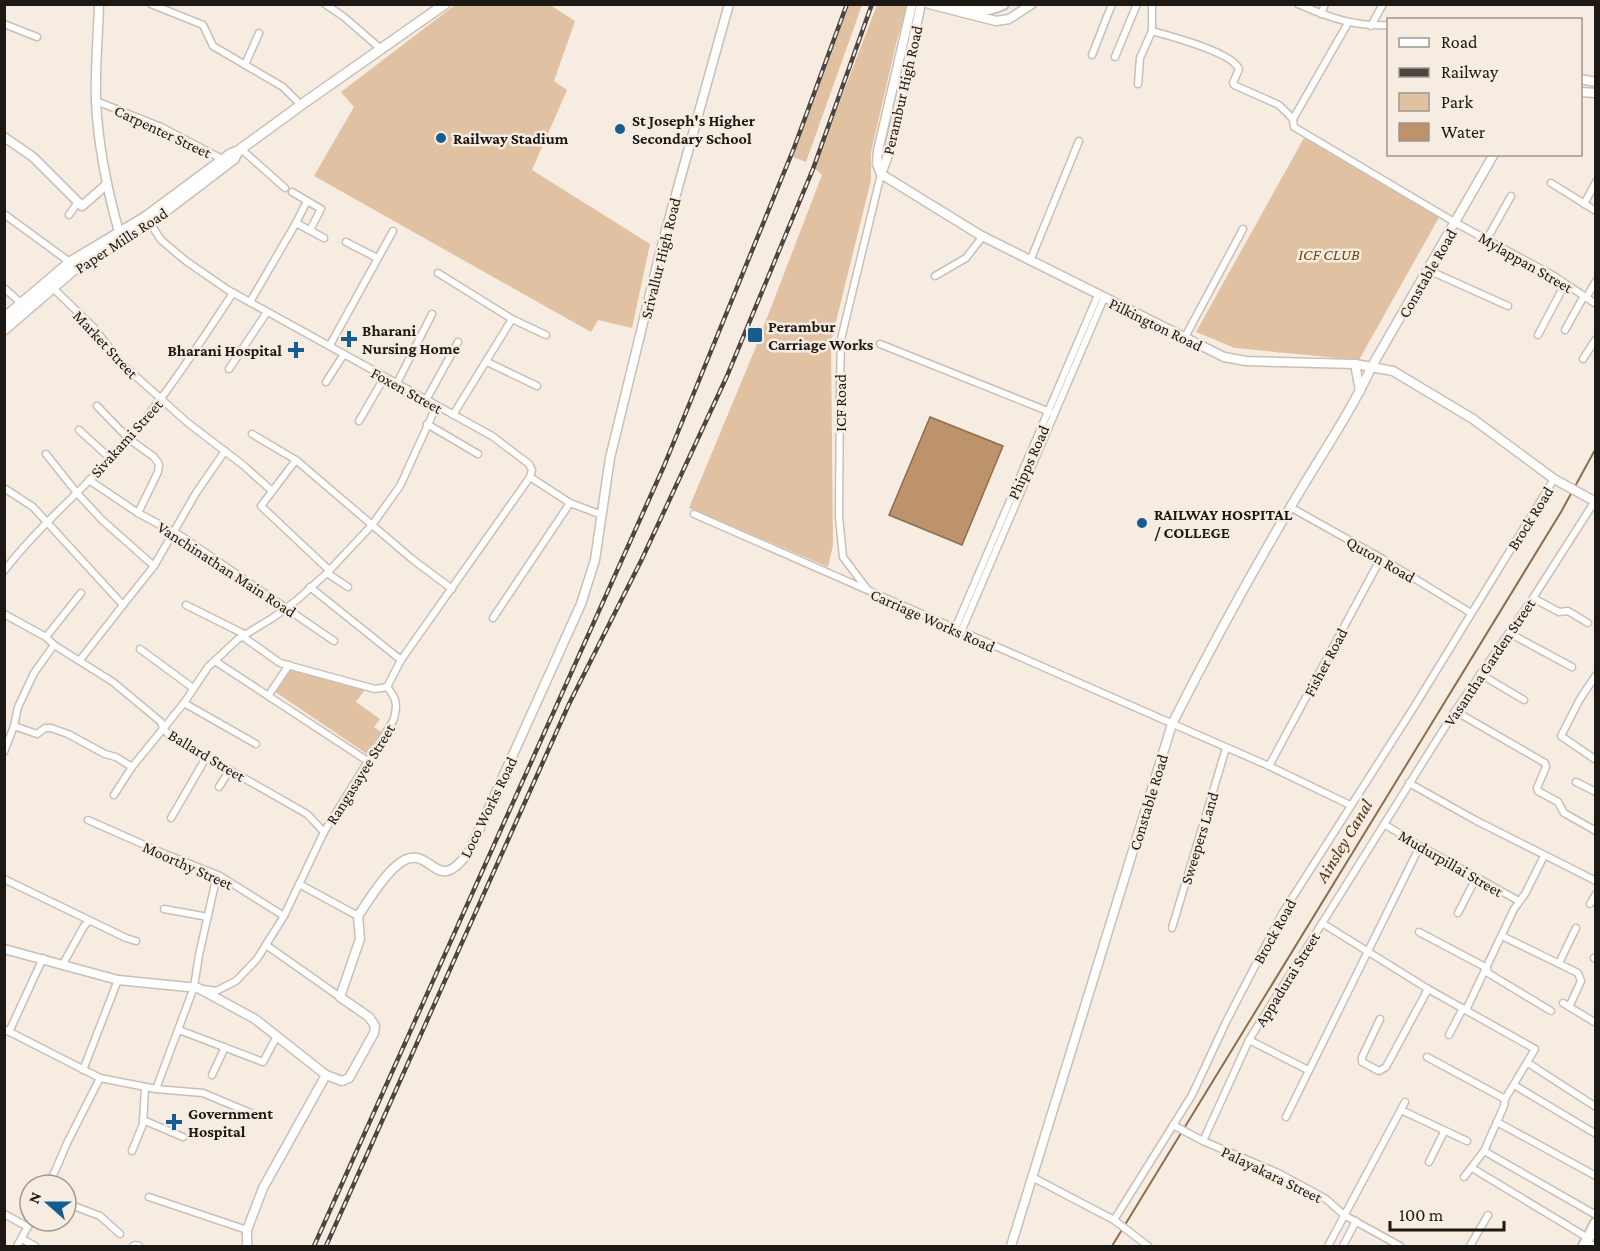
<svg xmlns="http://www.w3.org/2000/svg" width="1600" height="1251" font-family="'Crimson Pro',serif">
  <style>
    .green { fill: #e0c1a2 }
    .water { fill: #bc936a; stroke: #8c6e50; stroke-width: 1.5 }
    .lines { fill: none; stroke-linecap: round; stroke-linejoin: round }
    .stream { stroke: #8c6e50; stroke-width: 2 }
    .minor-casing { stroke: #c9bfb5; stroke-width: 9 }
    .tertiary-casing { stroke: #c9bfb5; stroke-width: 11 }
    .secondary-casing { stroke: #c9bfb5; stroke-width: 12 }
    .primary-casing { stroke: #c9bfb5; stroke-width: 14 }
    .minor { stroke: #fff; stroke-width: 6 }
    .tertiary { stroke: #fff; stroke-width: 8 }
    .secondary { stroke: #fff; stroke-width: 9 }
    .primary { stroke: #fff; stroke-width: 10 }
    .rail-casing { stroke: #4c4641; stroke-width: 4.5 }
    .rail { stroke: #f7ece1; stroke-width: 2; stroke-dasharray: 7; stroke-linecap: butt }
    .poi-dot { fill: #155c90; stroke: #f7ece1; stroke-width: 2 }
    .labels { text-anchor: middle; stroke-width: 5; stroke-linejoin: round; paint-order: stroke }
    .street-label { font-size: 16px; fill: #1c1814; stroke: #f7ece1 }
    .poi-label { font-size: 16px; font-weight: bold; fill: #1c1814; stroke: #f7ece1; text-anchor: start }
    .park-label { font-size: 16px; font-style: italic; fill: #6f4615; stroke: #f7ece1 }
    .water-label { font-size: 18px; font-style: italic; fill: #513413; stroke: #f7ece1 }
  </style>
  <rect width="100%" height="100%" fill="#f7ece1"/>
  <g class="green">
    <polygon points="455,5 550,5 575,21 554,81 567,90 532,170 650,244 632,328 598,320 591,332 314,176 354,107 341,92"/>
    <polygon points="849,5 862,5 806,162 793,157"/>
    <polygon points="877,5 908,5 897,40 871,152 871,180 831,342 833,545 828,567 689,508 755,349 822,175 814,168"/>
    <polygon points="1304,138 1442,212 1359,360 1235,348 1196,332"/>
    <polygon points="288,669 366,688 356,702 380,719 374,727 381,732 367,754 274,691"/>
  </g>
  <polygon class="water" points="930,417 1003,446 962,545 889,515"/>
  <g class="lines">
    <polyline class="stream" points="1112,1246 1561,512 1596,448"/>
    <defs>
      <g id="minor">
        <polyline points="151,4 203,25 213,46 283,87 301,105"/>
        <polyline points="325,4 344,17 382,50"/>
        <path d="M 1298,4 C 1328,17 1355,27 1388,25"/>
        <polyline points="1321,14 1325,4"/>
        <polyline points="4,24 37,37"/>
        <polyline points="1371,26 1383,4"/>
        <path d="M 1152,31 C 1170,36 1232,52 1239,69 L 1233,83 L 1234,85 L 1279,105 L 1293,119 L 1294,127 L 1456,223 L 1554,276 L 1596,304"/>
        <polyline points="1092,55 1112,4"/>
        <polyline points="1115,57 1137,4"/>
        <polyline points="245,65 259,33"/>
        <polyline points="1138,84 1140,58 1152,31 1152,4"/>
        <polyline points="96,101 161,127 224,160"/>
        <polyline points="1293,119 1348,23"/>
        <polyline points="241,149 285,188"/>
        <polyline points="1551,183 1596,211"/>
        <polyline points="292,192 321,209 310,230"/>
        <polyline points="1584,204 1596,182"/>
        <polyline points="4,214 71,263"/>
        <polyline points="69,215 78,202"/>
        <polyline points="150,223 161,240 186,261 228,290 492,436 529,464 532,470 530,477 570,503 602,515"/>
        <polyline points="296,223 307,201"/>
        <polyline points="1487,239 1511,196"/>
        <polyline points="346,242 377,258"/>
        <polyline points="1030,261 1079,141"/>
        <polyline points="1428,270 1508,306"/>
        <polyline points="438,273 512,319 546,335"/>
        <polyline points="935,276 966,258 983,236"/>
        <polyline points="52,287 94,328 122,364 188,423 243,465 272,491"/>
        <polyline points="4,288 21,303"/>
        <polyline points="1586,298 1596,281"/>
        <polyline points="250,302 296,223 324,238"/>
        <polyline points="1565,330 1584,296"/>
        <polyline points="1538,335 1565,284"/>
        <polyline points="1185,337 1243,229"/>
        <polyline points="880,344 1050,412"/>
        <polyline points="330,345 393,231"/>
        <polyline points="1583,359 1596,339"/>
        <polyline points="487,362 537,386"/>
        <polyline points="229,369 267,312"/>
        <polyline points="326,382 344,354"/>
        <polyline points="396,385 432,314"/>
        <polyline points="426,400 458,342"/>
        <polyline points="97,406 129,439 154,457 159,464 158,472 138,513"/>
        <polyline points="453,415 512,319"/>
        <polyline points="359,421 384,378"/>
        <polyline points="427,424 478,454"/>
        <polyline points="79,430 111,459"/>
        <polyline points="252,434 296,460 412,559 452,589"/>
        <polyline points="46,454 77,493 102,520 154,566"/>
        <polyline points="296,460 261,506 329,570"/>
        <polyline points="89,480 138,513 181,536 334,641"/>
        <polyline points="4,488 33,507 123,605 80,660"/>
        <polyline points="1290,507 1381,558 1471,613"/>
        <polyline points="694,514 1269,766 1350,805"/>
        <path d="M 4,571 C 36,529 76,496 111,458 C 159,408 195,350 233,293"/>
        <polyline points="327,573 348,587"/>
        <polyline points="310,587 401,660"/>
        <polyline points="867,589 843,557 839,517 840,384 841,339 881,174"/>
        <polyline points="1533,598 1559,612 1568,611 1588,623"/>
        <polyline points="123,605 154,566 196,493 225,451"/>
        <polyline points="186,605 246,635"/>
        <polyline points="4,614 46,637 54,645 113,682 161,722 163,728 170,736 307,814 324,832"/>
        <polyline points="493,618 570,503"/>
        <polyline points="955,629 1098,295"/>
        <polyline points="961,632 1104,298"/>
        <polyline points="1509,633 1572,667"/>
        <polyline points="242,636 280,663 375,689 387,687"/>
        <polyline points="46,637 81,593"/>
        <polyline points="140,649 193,688"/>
        <polyline points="215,661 369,762"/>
        <polyline points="1480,674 1524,700"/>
        <polyline points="1596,675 1580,699 1561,736 1596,760"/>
        <polyline points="268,696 289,665"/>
        <polyline points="184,703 256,744"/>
        <polyline points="1455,711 1545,763 1546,767 1537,788 1538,791 1558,802 1564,813 1596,831"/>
        <polyline points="14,726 37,734 45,728 51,728 68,734 105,754 116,757 132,767"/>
        <polyline points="4,752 14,726 18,707 34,673 54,645"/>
        <polyline points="1269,766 1381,558"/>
        <polyline points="1576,782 1596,792"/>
        <polyline points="1409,783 1475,820 1596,881"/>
        <polyline points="219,787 229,771"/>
        <polyline points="114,795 132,767 184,703 208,667 238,639 274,617 297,600 327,573 372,525 400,486 436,407"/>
        <polyline points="171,818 207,756"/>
        <polyline points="88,820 165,854 220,876 284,916"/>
        <polyline points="1384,824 1420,846 1519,901"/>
        <polyline points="4,879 126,938 136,941"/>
        <polyline points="299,884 358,916"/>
        <polyline points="1590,904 1596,894"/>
        <polyline points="164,909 208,917"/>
        <polyline points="1458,913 1476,878"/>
        <polyline points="1322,923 1428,989 1535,1049 1505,1099 1504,1106 1484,1151 1464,1177"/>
        <polyline points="1172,928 1226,748"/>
        <polyline points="1419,932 1487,968 1488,973 1551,1011"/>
        <polyline points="1502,936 1578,973 1581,981 1569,1007"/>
        <polyline points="266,945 340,997"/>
        <polyline points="1594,958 1596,959"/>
        <polyline points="1559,963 1576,928"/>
        <polyline points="63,964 84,926 89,921"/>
        <path d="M 203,989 L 216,991 L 236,981 L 257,959 L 284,916 L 324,832 L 393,721 C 398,707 397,698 387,687 L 401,660 L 530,477"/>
        <polyline points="1563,1003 1596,1023"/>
        <polyline points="1466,1010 1514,909 1525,894 1544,856"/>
        <polyline points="1380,1019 1362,1057 1362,1062 1379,1071 1386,1067 1428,989"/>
        <polyline points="4,1029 100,1078 156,1089 194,987 199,955 217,875"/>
        <polyline points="179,1030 263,1062 277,1036"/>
        <polyline points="9,1032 43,958"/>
        <polyline points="1449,1035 1463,1008"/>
        <polyline points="1249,1040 1308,1070"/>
        <polyline points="1427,1057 1505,1099"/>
        <polyline points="1528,1063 1596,1107"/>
        <polyline points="83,1070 118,980"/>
        <polyline points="212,1075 225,1047"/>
        <polyline points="1514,1085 1596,1134"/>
        <polyline points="156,1089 203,1093 253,1114"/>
        <polyline points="1401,1110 1467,1141"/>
        <polyline points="1286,1117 1420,846"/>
        <polyline points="143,1120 183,1137"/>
        <polyline points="1497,1122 1596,1176"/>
        <polyline points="1173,1125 1203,1141 1278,1173 1326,1199 1344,1215 1400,1246"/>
        <polyline points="1203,1141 1249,1040 1455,711 1533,598 1595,501"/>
        <polyline points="132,1151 143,1124 145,1087"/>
        <polyline points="1484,1151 1596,1215"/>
        <polyline points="1429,1162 1444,1132"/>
        <polyline points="1472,1168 1588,1238"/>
        <polyline points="1032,1177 1114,1220 1192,1095 1226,1022 1282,914 1414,707 1554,479"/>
        <polyline points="49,1185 68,1141 100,1078"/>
        <polyline points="149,1197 247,1230"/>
        <polyline points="66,1203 100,1216 120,1234"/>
        <polyline points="4,1214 28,1227"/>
        <polyline points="1114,1220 1148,1246"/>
        <polyline points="22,1239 35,1246"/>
        <polyline points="1592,1245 1594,1246"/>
        <polyline points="17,1246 31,1221"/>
        <polyline points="133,1246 135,1245 139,1246"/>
        <polyline points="1328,1246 1405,1102"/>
        <polyline points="1343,1246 1356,1221"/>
        <polyline points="1470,1246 1488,1215"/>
      </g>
      <g id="tertiary">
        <path d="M 99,4 C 98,37 95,69 96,101 C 98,146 107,189 119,232 L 123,237"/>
        <polyline points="912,4 878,151 877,164 881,174 980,235 1224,357 1246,361 1355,364 1393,371 1473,419 1554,479 1596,502"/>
        <polyline points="929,4 996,21 1009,19 1032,4"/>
        <polyline points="1580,79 1596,82"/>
        <polyline points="1580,92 1596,93"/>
        <polyline points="4,137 33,157 82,206 106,185"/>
        <polyline points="881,174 887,158 921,4"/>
        <polyline points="1355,364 1360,391"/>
        <polyline points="4,949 118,980 198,988 255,1019 326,1075"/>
        <path d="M 247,1246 L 247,1230 L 263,1188 L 326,1075 L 342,1081 L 349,1078 L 374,1033 L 375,1026 L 369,1017 L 340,997 L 360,939 L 358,916 C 368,901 390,865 407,859 C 434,850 437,897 470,850 L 581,604 L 595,560 L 610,458 L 663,241 L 729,4"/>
        <path d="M 1011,1246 L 1172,724 C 1209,651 1248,579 1290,508 C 1317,461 1349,416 1372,366 L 1494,154"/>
      </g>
      <g id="secondary">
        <polyline points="4,318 70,262 145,217 230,154 238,151 301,105 445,4"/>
        <polyline points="4,330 76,268 150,223 234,159 238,151"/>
      </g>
      <g id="primary">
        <path d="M 955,4 C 970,13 988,11 1003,4"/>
        <polyline points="1584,1246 1596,1223"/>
      </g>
    </defs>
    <use href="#minor" class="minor-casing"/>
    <use href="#tertiary" class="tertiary-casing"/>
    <use href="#secondary" class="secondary-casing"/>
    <use href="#primary" class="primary-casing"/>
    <use href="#minor" class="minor"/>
    <use href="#tertiary" class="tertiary"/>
    <use href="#secondary" class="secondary"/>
    <use href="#primary" class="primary"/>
    <defs>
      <g id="rail">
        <polyline points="314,1246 664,466 794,148 847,4"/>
        <polyline points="326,1246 569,704 642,559 727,376 813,169 872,4"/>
      </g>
    </defs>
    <use href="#rail" class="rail-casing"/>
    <use href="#rail" class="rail"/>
  </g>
  <g class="poi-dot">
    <circle cx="620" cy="129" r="6"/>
    <circle cx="441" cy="138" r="6"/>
    <rect x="747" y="327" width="16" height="16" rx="3"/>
    <path d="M346 330h6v6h6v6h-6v6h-6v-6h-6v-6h6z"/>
    <path d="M293 341h6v6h6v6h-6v6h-6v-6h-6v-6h6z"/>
    <circle cx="1142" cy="523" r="6"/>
    <path d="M171 1113h6v6h6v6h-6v6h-6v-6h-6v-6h6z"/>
  </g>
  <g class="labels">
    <g class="street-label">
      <text transform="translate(902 90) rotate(-77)" y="6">Perambur High Road</text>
      <text transform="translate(163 131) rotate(25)" y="6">Carpenter Street</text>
      <text transform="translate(121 240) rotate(-33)" y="6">Paper Mills Road</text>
      <text transform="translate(660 258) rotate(-76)" y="6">Srivallur High Road</text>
      <text transform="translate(1526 262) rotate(30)" y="6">Mylappan Street</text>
      <text transform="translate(1427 273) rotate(-60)" y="6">Constable Road</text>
      <text transform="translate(1156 324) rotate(26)" y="6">Pilkington Road</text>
      <text transform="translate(106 344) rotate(47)" y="6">Market Street</text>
      <text transform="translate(407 390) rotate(29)" y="6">Foxen Street</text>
      <text transform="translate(840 403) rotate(-90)" y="6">ICF Road</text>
      <text transform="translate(126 438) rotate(-48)" y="6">Sivakami Street</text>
      <text transform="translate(1028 462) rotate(-66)" y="6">Phipps Road</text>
      <text transform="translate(1530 518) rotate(-58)" y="6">Brock Road</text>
      <text transform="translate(1381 559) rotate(30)" y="6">Quton Road</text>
      <text transform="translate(227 569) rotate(33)" y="6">Vanchinathan Main Road</text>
      <text transform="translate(933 620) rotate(24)" y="6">Carriage Works Road</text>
      <text transform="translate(1325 662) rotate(-62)" y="6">Fisher Road</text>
      <text transform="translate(1489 662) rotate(-56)" y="6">Vasantha Garden Street</text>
      <text transform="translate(207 755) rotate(31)" y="6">Ballard Street</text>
      <text transform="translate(360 774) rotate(-58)" y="6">Rangasayee Street</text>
      <text transform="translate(1148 802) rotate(-73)" y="6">Constable Road</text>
      <text transform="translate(488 807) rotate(-64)" y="6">Loco Works Road</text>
      <text transform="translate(1199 838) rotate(-73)" y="6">Sweepers Land</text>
      <text transform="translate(1451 863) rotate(30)" y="6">Mudurpillai Street</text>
      <text transform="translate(188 865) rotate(24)" y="6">Moorthy Street</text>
      <text transform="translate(1274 931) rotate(-61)" y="6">Brock Road</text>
      <text transform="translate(1287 979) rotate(-58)" y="6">Appadurai Street</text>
      <text transform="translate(1272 1174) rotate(26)" y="6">Palayakara Street</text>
    </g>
    <g class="poi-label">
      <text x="632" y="126">St Joseph's Higher<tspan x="632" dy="18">Secondary School</tspan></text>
      <text x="453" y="144">Railway Stadium</text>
      <text x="768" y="332">Perambur<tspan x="768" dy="18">Carriage Works</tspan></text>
      <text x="362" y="336">Bharani<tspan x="362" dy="18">Nursing Home</tspan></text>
      <text x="282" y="356" text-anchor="end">Bharani Hospital</text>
      <text x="1154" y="520">RAILWAY HOSPITAL<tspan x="1154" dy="18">/ COLLEGE</tspan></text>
      <text x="188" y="1119">Government<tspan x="188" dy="18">Hospital</tspan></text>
    </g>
    <g class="park-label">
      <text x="1329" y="260">ICF CLUB</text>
    </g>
    <g class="water-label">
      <text transform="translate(1344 841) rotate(-59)" y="6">Ainsley Canal</text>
    </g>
  </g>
  <rect width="1600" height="1251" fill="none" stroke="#1c1814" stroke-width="12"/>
  <rect x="1387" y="18" width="195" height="138" fill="#f7ece1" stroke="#9f978f" stroke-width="1.5"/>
  <rect x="1399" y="38" width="30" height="9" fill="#ffffff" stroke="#9f978f" stroke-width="1.5"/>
  <text x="1441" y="48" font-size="18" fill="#1c1814">Road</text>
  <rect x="1399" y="68" width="30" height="9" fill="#4c4641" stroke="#9f978f" stroke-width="1.5"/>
  <text x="1441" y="78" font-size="18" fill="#1c1814">Railway</text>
  <rect x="1399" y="93" width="30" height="18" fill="#e0c1a2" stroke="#9f978f" stroke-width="1.5"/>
  <text x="1441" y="108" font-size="18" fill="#1c1814">Park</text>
  <rect x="1399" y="123" width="30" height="18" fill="#bc936a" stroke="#9f978f" stroke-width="1.5"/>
  <text x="1441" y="138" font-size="18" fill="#1c1814">Water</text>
  <g transform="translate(48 1203) rotate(291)"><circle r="28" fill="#f7ece1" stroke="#9f978f" stroke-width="1.5"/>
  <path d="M0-4.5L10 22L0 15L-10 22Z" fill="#155c90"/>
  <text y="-9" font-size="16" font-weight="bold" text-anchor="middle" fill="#1c1814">N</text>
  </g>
  <path d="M1390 1221v9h114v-9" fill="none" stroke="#1c1814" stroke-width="3"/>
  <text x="1399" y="1221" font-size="18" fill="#1c1814" stroke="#f7ece1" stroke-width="4.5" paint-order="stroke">100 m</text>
</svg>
